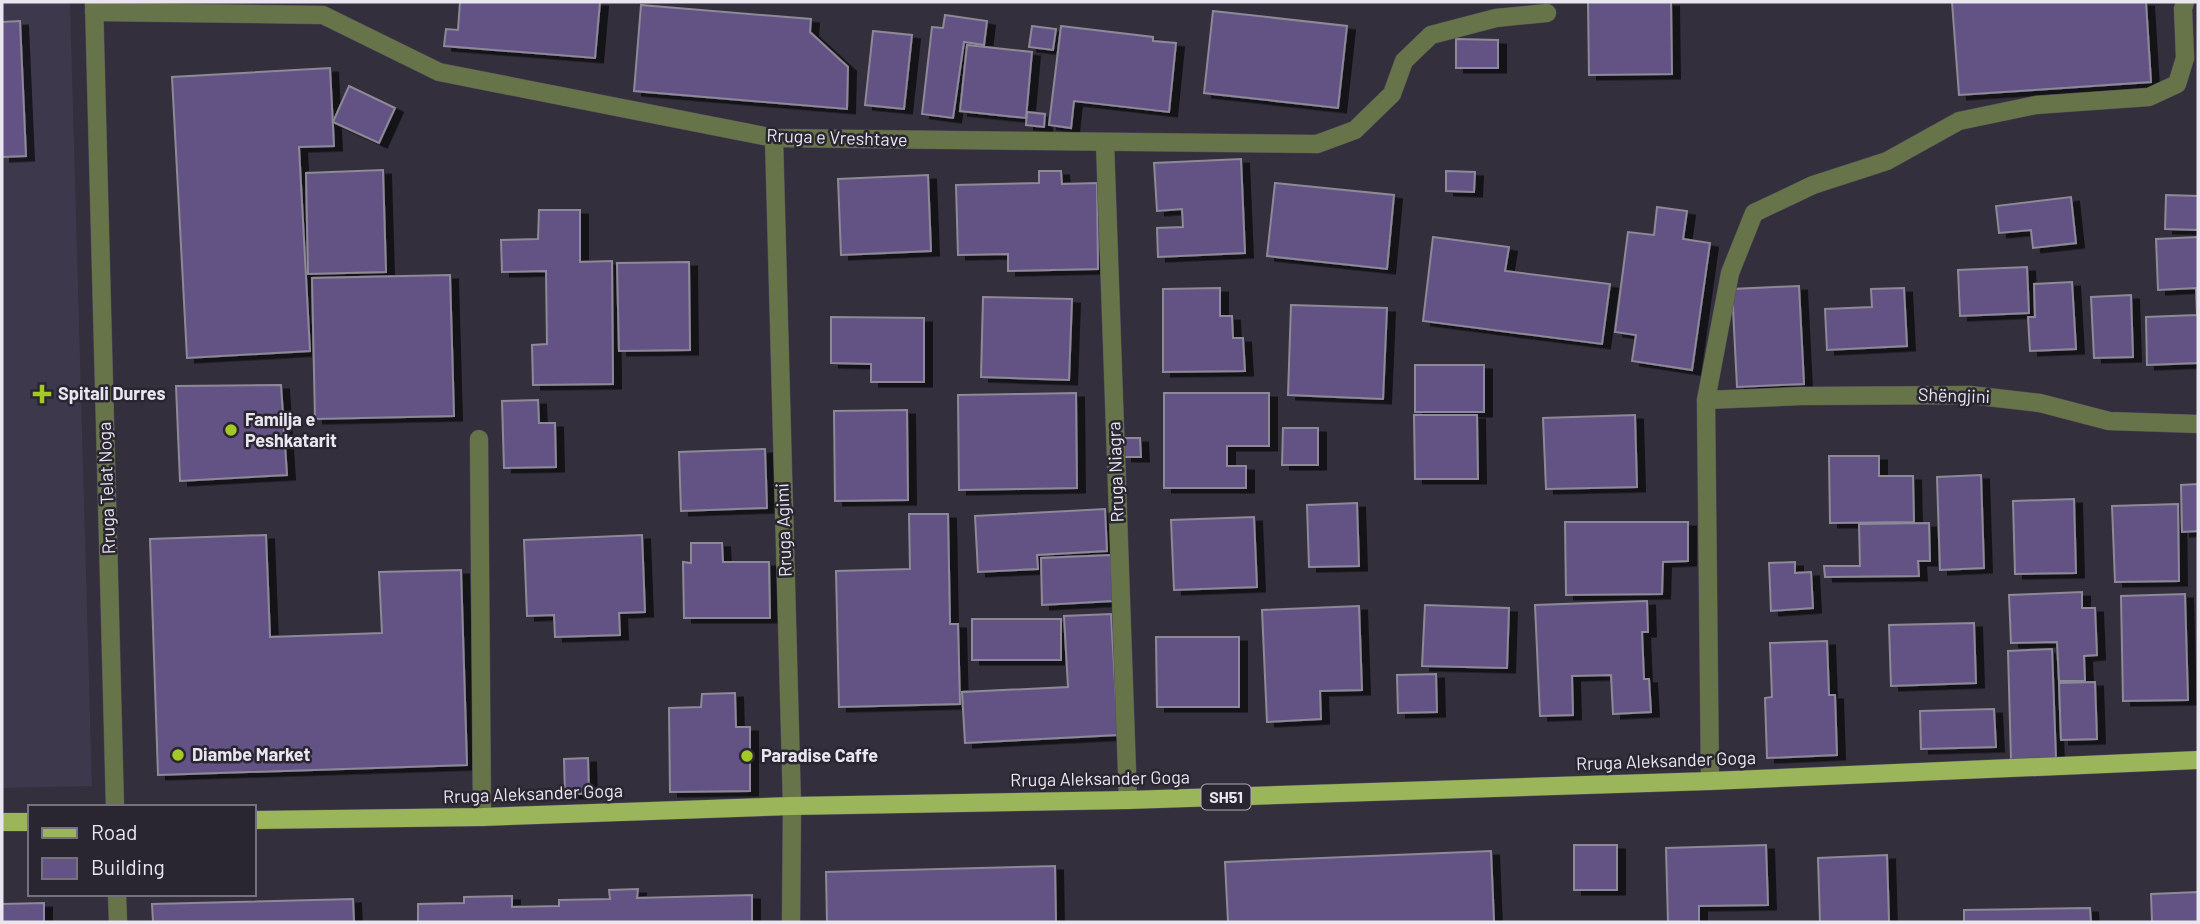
<svg xmlns="http://www.w3.org/2000/svg" width="2200" height="924" font-family="Barlow,sans-serif">
  <style>
    .built { fill: #3d384b }
    .building { fill: #635285; stroke: #8d8998; stroke-width: 2; filter: url(#shadow) }
    .lines { fill: none; stroke-linecap: round; stroke-linejoin: round }
    .minor-casing { stroke: #504c59; stroke-width: 19 }
    .major-casing { stroke: #504c59; stroke-width: 19 }
    .minor { stroke: #677449; stroke-width: 18 }
    .major { stroke: #9bb55a; stroke-width: 18 }
    .poi-dot { fill: #a3c926; stroke: #292531; stroke-width: 2.5 }
    .labels { text-anchor: middle; stroke-width: 5; stroke-linejoin: round; paint-order: stroke }
    .shield { fill: #292531; stroke: #afacb6; stroke-width: 2 }
    .shield-label { font-size: 16px; font-weight: bold; fill: #e9e6ef }
    .street-label { font-size: 18px; fill: #e9e6ef; stroke: #292531 }
    .poi-label { font-size: 18px; font-weight: bold; fill: #e9e6ef; stroke: #292531; text-anchor: start }
  </style>
  <defs>
    <filter id="shadow"><feDropShadow dx="8" dy="4.5" stdDeviation="0" flood-color="#0009"/></filter>
  </defs>
  <rect width="100%" height="100%" fill="#332f3c"/>
  <polygon class="built" points="2,2 70,2 92,786 2,788"/>
  <g class="building">
    <polygon points="460,2 600,2 595,58 444,46 446,29 458,30"/>
    <polygon points="1588,2 1671,2 1672,74 1589,75"/>
    <polygon points="1952,2 2146,2 2151,82 1959,95"/>
    <polygon points="641,5 811,19 810,32 848,67 847,109 634,91"/>
    <polygon points="1213,11 1347,26 1338,108 1204,93"/>
    <polygon points="945,15 987,21 984,45 964,42 953,118 922,114 932,27 943,28"/>
    <polygon points="20,21 26,156 2,157 2,22"/>
    <polygon points="1032,26 1056,29 1053,50 1029,47"/>
    <polygon points="1061,26 1153,37 1153,41 1176,43 1169,112 1074,101 1071,128 1049,125"/>
    <polygon points="873,31 912,35 904,109 865,105"/>
    <polygon points="1456,39 1498,40 1498,68 1456,68"/>
    <polygon points="967,45 1032,52 1026,118 960,111"/>
    <polygon points="330,68 334,146 299,147 310,351 187,358 172,77"/>
    <polygon points="349,86 395,108 379,143 333,122"/>
    <polygon points="1027,112 1045,114 1044,127 1026,125"/>
    <polygon points="1241,159 1245,253 1158,257 1157,228 1183,227 1182,209 1157,211 1154,163"/>
    <polygon points="383,170 386,272 308,274 306,173"/>
    <polygon points="1039,171 1061,171 1062,184 1097,183 1098,269 1008,271 1008,254 958,255 956,185 1039,183"/>
    <polygon points="1446,171 1475,172 1474,192 1446,191"/>
    <polygon points="928,175 931,251 841,255 838,179"/>
    <polygon points="1275,183 1394,195 1387,269 1267,256"/>
    <polygon points="2166,195 2198,196 2198,230 2165,229"/>
    <polygon points="2071,197 2076,243 2033,248 2031,230 1999,233 1996,206"/>
    <polygon points="1657,207 1687,211 1683,239 1710,243 1692,370 1632,361 1636,335 1615,332 1628,232 1654,235"/>
    <polygon points="539,210 580,210 580,262 612,261 613,384 533,385 532,345 547,344 546,271 502,272 501,240 538,239"/>
    <polygon points="1433,237 1509,247 1505,271 1610,284 1602,344 1423,321"/>
    <polygon points="2198,237 2198,363 2147,365 2146,317 2197,315 2196,288 2158,290 2156,239"/>
    <polygon points="689,262 690,350 619,351 617,263"/>
    <polygon points="2027,267 2029,313 1960,316 1958,270"/>
    <polygon points="450,275 454,416 315,419 312,278"/>
    <polygon points="2072,282 2076,349 2030,351 2028,317 2035,317 2034,284"/>
    <polygon points="1799,286 1804,384 1737,387 1732,289"/>
    <polygon points="1220,288 1220,316 1232,316 1233,338 1243,338 1245,371 1163,372 1163,289"/>
    <polygon points="1904,288 1907,346 1827,350 1825,309 1872,307 1871,289"/>
    <polygon points="2131,295 2133,357 2094,358 2091,297"/>
    <polygon points="983,297 1072,299 1069,380 981,377"/>
    <polygon points="1291,305 1387,308 1383,399 1288,395"/>
    <polygon points="831,317 924,318 924,382 871,382 871,364 831,363"/>
    <rect x="1415" y="365" width="69" height="47"/>
    <polygon points="281,385 287,475 180,481 176,386"/>
    <polygon points="1076,393 1077,488 959,490 958,395"/>
    <polygon points="1164,393 1269,393 1269,446 1227,446 1227,466 1246,466 1246,488 1164,488"/>
    <polygon points="538,400 539,423 555,423 556,467 504,468 502,401"/>
    <polygon points="907,410 908,500 835,501 834,411"/>
    <polygon points="1414,415 1477,415 1478,479 1415,479"/>
    <polygon points="1635,415 1637,487 1546,489 1543,418"/>
    <polygon points="1283,428 1318,428 1318,465 1282,465"/>
    <polygon points="1124,438 1140,438 1141,457 1124,457"/>
    <polygon points="765,449 767,508 681,511 679,452"/>
    <polygon points="1829,456 1879,456 1879,476 1913,476 1914,522 1830,523"/>
    <polygon points="1981,475 1984,568 1940,570 1937,477"/>
    <polygon points="2198,484 2198,531 2182,532 2181,485"/>
    <polygon points="2074,499 2076,573 2015,574 2013,501"/>
    <polygon points="1357,503 1359,566 1309,567 1307,505"/>
    <polygon points="2178,504 2179,581 2115,582 2112,506"/>
    <polygon points="1105,509 1107,551 1037,555 1038,569 978,572 975,516"/>
    <polygon points="909,514 948,514 950,624 958,624 960,704 839,707 836,571 910,569"/>
    <polygon points="1254,517 1257,587 1174,590 1171,520"/>
    <polygon points="1565,522 1688,522 1688,561 1663,562 1662,594 1566,595"/>
    <polygon points="1929,523 1930,561 1918,561 1919,576 1825,577 1824,566 1860,566 1859,524"/>
    <polygon points="266,535 270,637 382,633 379,572 461,570 467,765 158,775 150,539"/>
    <polygon points="642,535 645,612 619,613 620,635 555,637 554,615 527,616 524,540"/>
    <polygon points="691,543 722,543 723,562 769,562 770,618 684,618 683,562 691,563"/>
    <polygon points="1111,555 1113,601 1042,605 1041,558"/>
    <polygon points="1795,562 1795,573 1811,572 1813,608 1771,611 1769,563"/>
    <polygon points="2082,592 2082,608 2095,608 2097,655 2084,656 2085,681 2059,681 2057,642 2011,643 2009,595"/>
    <polygon points="2185,594 2188,700 2123,701 2121,596"/>
    <polygon points="1647,601 1648,632 1642,632 1644,679 1649,679 1651,712 1613,714 1611,675 1572,676 1573,715 1540,716 1535,605"/>
    <polygon points="1425,605 1509,608 1507,668 1422,666"/>
    <polygon points="1359,606 1362,690 1320,691 1321,719 1267,722 1262,610"/>
    <polygon points="1111,614 1118,735 965,743 962,692 1068,687 1064,616"/>
    <rect x="972" y="619" width="89" height="41"/>
    <polygon points="1974,623 1976,683 1891,686 1889,625"/>
    <polygon points="1156,637 1239,637 1239,707 1157,707"/>
    <polygon points="1827,641 1829,695 1835,695 1837,755 1767,758 1765,698 1772,697 1770,643"/>
    <polygon points="2052,649 2056,759 2011,760 2008,651"/>
    <polygon points="1436,674 1437,712 1398,713 1397,675"/>
    <polygon points="2095,682 2097,739 2061,740 2059,683"/>
    <polygon points="735,693 736,727 750,727 750,791 670,792 669,708 701,707 702,694"/>
    <polygon points="1994,709 1996,747 1921,749 1920,711"/>
    <polygon points="588,758 589,794 565,794 564,759"/>
    <rect x="1574" y="845" width="43" height="45"/>
    <polygon points="1766,845 1768,905 1699,906 1699,922 1668,922 1666,848"/>
    <polygon points="1491,851 1494,922 1228,922 1225,862"/>
    <polygon points="1887,855 1889,922 1820,922 1818,858"/>
    <polygon points="1055,866 1056,922 827,922 826,872"/>
    <polygon points="638,889 637,898 752,895 752,922 418,922 418,904 464,903 464,897 512,896 512,907 559,906 559,900 610,899 609,890"/>
    <polygon points="2198,892 2198,922 2152,922 2151,894"/>
    <polygon points="353,899 354,922 153,922 152,904"/>
    <polygon points="44,903 44,922 2,922 2,904"/>
    <polygon points="2090,908 2091,922 1964,922 1964,910"/>
  </g>
  <g class="lines">
    <defs>
      <g id="minor">
        <polyline points="94,2 115,807"/>
        <polyline points="94,12 323,15 439,72 774,138 1317,144 1355,130 1392,94 1404,61 1431,35 1496,18 1547,13"/>
        <polyline points="774,138 792,806 791,922"/>
        <polyline points="1105,143 1128,800"/>
        <polyline points="1706,400 1801,396 1970,395 2040,403 2109,421 2198,424"/>
        <polyline points="479,439 482,817"/>
        <polyline points="1710,781 1706,400 1730,273 1754,213 1813,185 1887,161 1959,121 2036,105 2149,97 2177,84 2185,58 2183,9 2185,2"/>
        <polyline points="117,894 118,922"/>
      </g>
      <g id="major">
        <polyline points="254,820 482,817 792,806 1128,800 1710,781 2198,760"/>
        <polyline points="2,822 30,822"/>
      </g>
    </defs>
    <use href="#minor" class="minor-casing"/>
    <use href="#major" class="major-casing"/>
    <use href="#minor" class="minor"/>
    <use href="#major" class="major"/>
  </g>
  <g class="poi-dot">
    <path d="M38.5 383.5h7v7h7v7h-7v7h-7v-7h-7v-7h7z"/>
    <circle cx="231" cy="430" r="7"/>
    <circle cx="178" cy="755" r="7"/>
    <circle cx="747" cy="756" r="7"/>
  </g>
  <g class="labels">
    <rect class="shield" x="1201.5" y="784.5" width="49" height="25" rx="5"/>
    <g class="shield-label">
      <text x="1226" y="803">SH51</text>
    </g>
    <g class="street-label">
      <text transform="translate(837 138) rotate(2)" y="6">Rruga e Vreshtave</text>
      <text transform="translate(1954 396) rotate(2)" y="6">Shëngjini</text>
      <text transform="translate(1116 472) rotate(-92)" y="6">Rruga Niagra</text>
      <text transform="translate(107 488) rotate(-92)" y="6">Rruga Telat Noga</text>
      <text transform="translate(784 530) rotate(-92)" y="6">Rruga Agimi</text>
      <text transform="translate(1666 761) rotate(-2)" y="6">Rruga Aleksander Goga</text>
      <text transform="translate(1100 779) rotate(-1)" y="6">Rruga Aleksander Goga</text>
      <text transform="translate(533 794) rotate(-2)" y="6">Rruga Aleksander Goga</text>
    </g>
    <g class="poi-label">
      <text x="58" y="400">Spitali Durres</text>
      <text x="245" y="426">Familja e<tspan x="245" dy="21">Peshkatarit</tspan></text>
      <text x="192" y="761">Diambe Market</text>
      <text x="761" y="762">Paradise Caffe</text>
    </g>
  </g>
  <rect width="2200" height="924" fill="none" stroke="#e9e6ef" stroke-width="7"/>
  <rect x="28" y="805" width="228" height="91" fill="#292531" stroke="#76727d" stroke-width="2"/>
  <rect x="42" y="828" width="35" height="10" fill="#9bb55a" stroke="#76727d" stroke-width="2"/>
  <text x="91" y="840" font-size="21" fill="#e9e6ef">Road</text>
  <rect x="42" y="858" width="35" height="21" fill="#635285" stroke="#76727d" stroke-width="2"/>
  <text x="91" y="875" font-size="21" fill="#e9e6ef">Building</text>
</svg>
